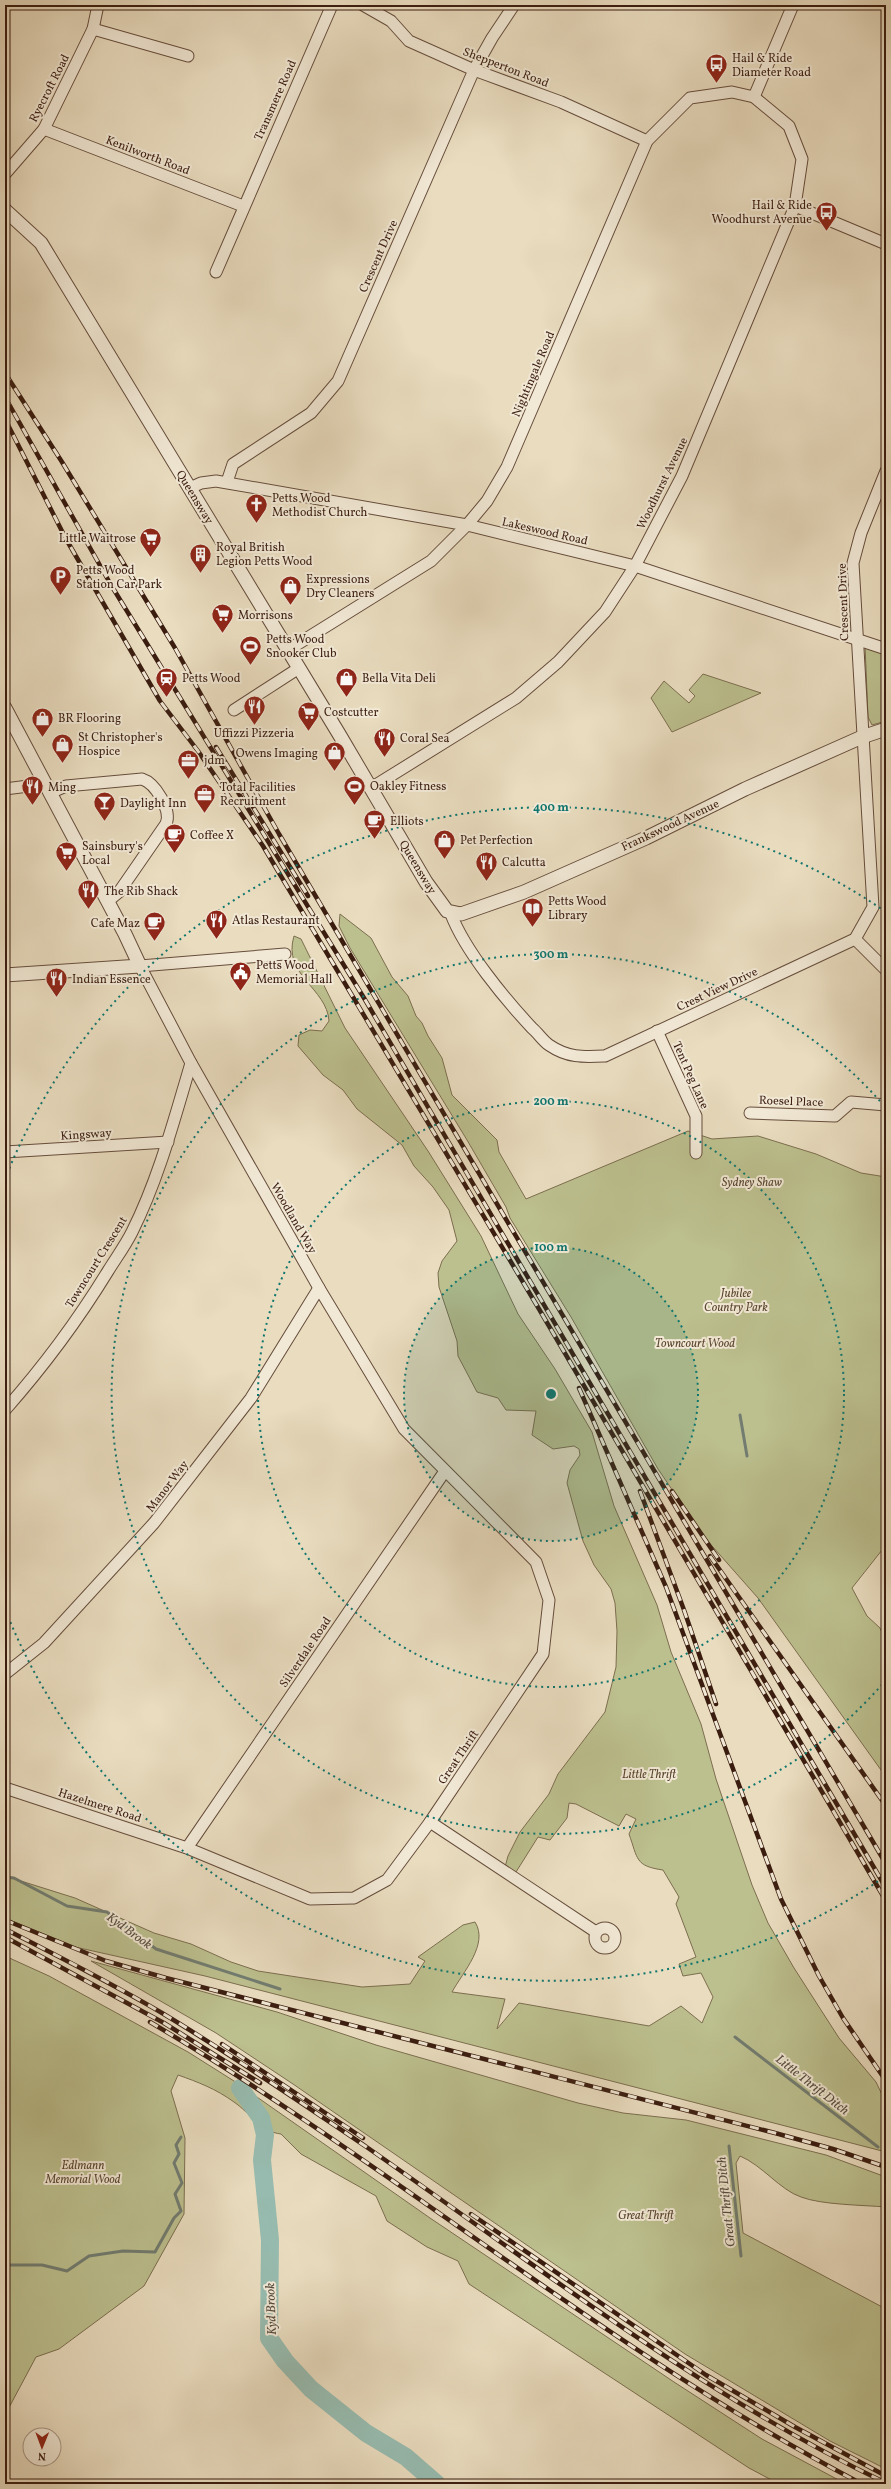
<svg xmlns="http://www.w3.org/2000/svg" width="891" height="2489" font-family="Vollkorn,serif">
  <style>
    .green { fill: #bcbf8e; stroke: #7c6e4f }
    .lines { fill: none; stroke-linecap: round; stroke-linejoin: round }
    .stream { stroke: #727c70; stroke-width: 3 }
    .river { stroke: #97bcb0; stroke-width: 18 }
    .minor-casing { stroke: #664d3c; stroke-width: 13 }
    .tertiary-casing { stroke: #664d3c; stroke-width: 15 }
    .minor { stroke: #f1e8d5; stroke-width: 11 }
    .tertiary { stroke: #f1e8d5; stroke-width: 13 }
    .rail-casing { stroke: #3b1d10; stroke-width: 4.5 }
    .rail { stroke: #f1e8d5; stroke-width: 3; stroke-dasharray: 9; stroke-linecap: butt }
    .ring { fill: none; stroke: #0f766e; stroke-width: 2; stroke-dasharray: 2 4 }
    .labels { text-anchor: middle; stroke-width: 4; stroke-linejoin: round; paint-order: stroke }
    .poi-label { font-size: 12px; fill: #3b1d10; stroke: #f1e8d5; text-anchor: start }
    .street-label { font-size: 12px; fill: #3b1d10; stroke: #f1e8d5 }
    .park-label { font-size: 12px; font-style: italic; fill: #5b4630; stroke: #f1e8d5 }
    .water-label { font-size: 13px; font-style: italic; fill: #574d40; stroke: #f1e8d5 }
    .centre { fill: #0f766e; stroke: #f1e8d5; stroke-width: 2 }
    .ring-label { font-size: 12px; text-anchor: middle; font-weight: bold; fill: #0f766e; stroke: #f1e8d5; stroke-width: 4; stroke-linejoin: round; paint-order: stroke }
  </style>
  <rect width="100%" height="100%" fill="#e9dcbf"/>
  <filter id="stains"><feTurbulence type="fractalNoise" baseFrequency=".005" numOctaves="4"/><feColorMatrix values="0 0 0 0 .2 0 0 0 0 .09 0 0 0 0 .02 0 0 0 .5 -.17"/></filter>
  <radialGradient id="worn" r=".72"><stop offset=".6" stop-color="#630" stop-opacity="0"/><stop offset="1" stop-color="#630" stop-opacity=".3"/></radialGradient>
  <g class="green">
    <polygon points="865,645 886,652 886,721 872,725 868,717"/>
    <polygon points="703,674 761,693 672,732 651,698 664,681 689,703 695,696 689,690"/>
    <polygon points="340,914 371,938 392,977 408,996 416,1016 422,1023 428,1036 442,1058 452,1095 497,1140 499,1152 526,1199 688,1131 712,1139 758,1136 816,1154 861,1173 886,1177 886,1545 852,1588 867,1616 880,1628 886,1642 886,1777 758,1598 705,1538 658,1469 571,1317 510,1218 506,1207 467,1140 350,948 339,926"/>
    <path d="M 294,936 L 301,939 L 345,1028 L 428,1151 L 481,1236 L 518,1314 L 555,1369 L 592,1432 L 614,1506 L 657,1605 L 671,1652 L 701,1724 L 716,1779 L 752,1885 L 768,1923 L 794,1968 L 839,2038 L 876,2082 L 886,2103 L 886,2152 L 205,1976 L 75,1947 L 5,1918 L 5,1876 L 75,1898 L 154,1933 L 191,1944 L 231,1962 L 258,1971 L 362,1987 L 410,1984 L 425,1961 L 418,1957 L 463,1925 L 475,1922 C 489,1944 463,1972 452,1992 L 505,1999 L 497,2029 L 519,2003 L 649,2026 L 681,2006 L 702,2023 L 713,1997 L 701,1973 L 683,1976 L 679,1964 L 696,1957 L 676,1904 L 679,1897 L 663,1870 C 635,1866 638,1859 629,1834 L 636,1819 L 626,1814 L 619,1826 L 576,1804 L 569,1803 L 567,1818 L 550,1840 L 538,1837 L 516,1872 L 505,1867 L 508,1856 L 520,1832 L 549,1794 L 558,1774 L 605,1712 L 616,1667 L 617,1631 L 615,1603 L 611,1589 L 594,1565 L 583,1541 L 567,1483 L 570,1470 L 580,1455 L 579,1449 L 574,1446 L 553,1449 L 532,1435 L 536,1411 L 506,1410 L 498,1398 L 477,1392 L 458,1356 L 457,1341 L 439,1287 L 438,1273 L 442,1261 L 457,1241 L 449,1210 L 433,1187 L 414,1166 L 402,1145 L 357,1109 L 343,1090 L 323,1075 L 298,1046 L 299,1035 L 310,1030 L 322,1031 L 329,1021 C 327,988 282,975 294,936 Z"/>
    <path d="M 5,1956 L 49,1976 L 188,2052 L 234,2081 L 430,2218 L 674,2382 L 762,2439 L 846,2484 L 779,2484 L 749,2468 L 469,2284 L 458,2261 L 427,2247 L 387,2221 L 376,2196 L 301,2154 L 281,2134 C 261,2132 250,2113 234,2102 C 216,2089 198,2082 178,2075 L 171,2091 L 185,2138 L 184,2214 L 144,2286 L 59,2349 L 36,2357 L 5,2415 Z"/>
    <path d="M 91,1961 L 277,2012 L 376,2045 L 578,2103 L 623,2113 L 686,2120 L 826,2155 L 886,2177 L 886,2207 C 863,2205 822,2205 801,2197 C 780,2190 762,2165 740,2156 L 736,2163 L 743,2233 L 886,2309 L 886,2469 L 830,2441 L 685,2354 L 293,2084 L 216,2033 Z"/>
  </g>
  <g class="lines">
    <g class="stream">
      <polyline points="740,1415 747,1456"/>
      <polyline points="5,1877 14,1878 67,1906 107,1912 156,1949 280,1989"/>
      <polyline points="735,2037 878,2147"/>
      <polyline points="246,2107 249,2101"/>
      <polyline points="729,2146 741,2256"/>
      <polyline points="5,2265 42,2265 67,2271 89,2256 123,2251 155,2252 174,2218 181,2211 175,2194 182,2183 174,2163 179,2154 176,2145 181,2137"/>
    </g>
    <polyline class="river" points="240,2088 261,2118 265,2135 262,2160 270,2240 269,2338 285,2361 311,2389 366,2433 406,2457 437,2484"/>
    <defs>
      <g id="minor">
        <polyline points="363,5 391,21 409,41 474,70 561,102 647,141"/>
        <polyline points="93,29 188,56"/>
        <polyline points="754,97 793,5"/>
        <polyline points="44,129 243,206"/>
        <polyline points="5,174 44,129 93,29 98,5"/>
        <polyline points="795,206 886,244"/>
        <polyline points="216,272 332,5"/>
        <polyline points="227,482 233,464 311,413 338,381 474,70 492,38 514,5"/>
        <polyline points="190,488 201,483 216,481 467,525 635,566 886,649"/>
        <polyline points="288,650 431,561 467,525 487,501 507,467 647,141 690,98 732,92 754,97 789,126 802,159 795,206 682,476 635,566 605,612 558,662 516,698 371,788"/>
        <polyline points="234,710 299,668"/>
        <polyline points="5,789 44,784"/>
        <path d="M 50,793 L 66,786 L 142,779 C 155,783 172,810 166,824 L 119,892 L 108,901"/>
        <path d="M 451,914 C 465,951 505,999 532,1028 C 538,1033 543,1041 549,1045 C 568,1058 583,1057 605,1056 L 855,939 L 873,907 L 853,563 L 861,533 L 886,471"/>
        <polyline points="855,939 886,970"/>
        <polyline points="657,1031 696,1116 696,1153"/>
        <polyline points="750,1113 835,1116 851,1102 886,1105"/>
        <polyline points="5,1152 168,1142"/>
        <path d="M 5,1410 C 43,1367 78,1320 108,1271 C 116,1258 125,1246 132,1232 C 159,1178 174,1120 191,1063"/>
        <polyline points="5,1674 44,1643 154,1523 251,1398 319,1288"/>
        <polyline points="5,1788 187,1848 310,1899 354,1898 387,1880 430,1822 543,1654 549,1600 536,1562 404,1429 319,1288 191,1063 140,966 285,954"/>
        <polyline points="430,1822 596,1932"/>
        <polyline points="187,1848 445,1471"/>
        <circle cx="605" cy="1938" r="10"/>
      </g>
      <g id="tertiary">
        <polyline points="5,210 41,243 339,734 426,882 447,911 461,914 524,892 646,838 745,789 862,737 886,729"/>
        <polyline points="5,708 125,934 140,966 5,975"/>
      </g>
    </defs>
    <use href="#minor" class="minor-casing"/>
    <use href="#tertiary" class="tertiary-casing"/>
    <use href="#minor" class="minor"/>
    <use href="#tertiary" class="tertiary"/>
    <defs>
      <g id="rail">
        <polyline points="5,373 62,462 175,648 279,834 886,1864"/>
        <polyline points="5,397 111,585 364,998 886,1888"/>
        <polyline points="5,419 66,539 160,701 198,751 263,846 539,1309 886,1901"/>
        <polyline points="216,747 308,896"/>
        <polyline points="579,1388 666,1587 781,1899 819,1976 843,2018 886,2081"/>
        <polyline points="640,1491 684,1610 716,1704"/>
        <polyline points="672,1491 719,1560"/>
        <polyline points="710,1556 886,1806"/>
        <polyline points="5,1920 106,1961 166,1978 775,2133 833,2149 886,2167"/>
        <path d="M 5,1929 C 58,1956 111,1983 162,2013 C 232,2055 300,2102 368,2148 C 536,2265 700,2394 886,2483"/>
        <polyline points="5,1937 164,2023 260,2083"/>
        <path d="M 150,2022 C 394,2166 610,2353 862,2484"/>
        <polyline points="222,2044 363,2138"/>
        <polyline points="471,2214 706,2375 795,2427 886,2476"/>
      </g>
    </defs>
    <use href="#rail" class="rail-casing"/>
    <use href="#rail" class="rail"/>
  </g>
  <circle cx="551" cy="1394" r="147" fill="#0f766e" fill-opacity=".12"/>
  <g class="ring">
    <circle cx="551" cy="1394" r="147"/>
    <circle cx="551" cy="1394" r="293"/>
    <path d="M886 1680A440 440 0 1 1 886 1108"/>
    <path d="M883 1878A587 587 0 0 1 7 1614M7 1174A587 587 0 0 1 883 910"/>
  </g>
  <defs>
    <symbol id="bus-pin" viewBox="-11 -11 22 30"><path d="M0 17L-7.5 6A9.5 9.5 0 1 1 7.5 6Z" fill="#8f2418" stroke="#f1e8d5"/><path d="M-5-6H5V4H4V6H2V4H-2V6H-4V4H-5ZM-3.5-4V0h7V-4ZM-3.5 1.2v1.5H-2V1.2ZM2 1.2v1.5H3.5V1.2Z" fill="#fff"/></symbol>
    <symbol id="church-pin" viewBox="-11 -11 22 30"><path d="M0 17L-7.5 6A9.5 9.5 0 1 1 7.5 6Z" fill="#8f2418" stroke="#f1e8d5"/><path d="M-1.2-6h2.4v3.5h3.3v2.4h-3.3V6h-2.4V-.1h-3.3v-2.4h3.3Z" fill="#fff"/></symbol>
    <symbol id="supermarket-pin" viewBox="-11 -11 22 30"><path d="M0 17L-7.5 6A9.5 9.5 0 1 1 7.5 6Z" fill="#8f2418" stroke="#f1e8d5"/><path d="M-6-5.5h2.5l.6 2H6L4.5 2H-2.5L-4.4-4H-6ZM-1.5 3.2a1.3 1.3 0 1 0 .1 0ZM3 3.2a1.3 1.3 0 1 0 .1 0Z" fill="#fff"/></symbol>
    <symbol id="building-pin" viewBox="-11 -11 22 30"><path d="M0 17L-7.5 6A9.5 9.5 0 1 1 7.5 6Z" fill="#8f2418" stroke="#f1e8d5"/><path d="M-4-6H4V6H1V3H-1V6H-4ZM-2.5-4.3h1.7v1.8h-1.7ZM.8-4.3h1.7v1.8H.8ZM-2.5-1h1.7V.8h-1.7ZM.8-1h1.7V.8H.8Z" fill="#fff"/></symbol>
    <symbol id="parking-pin" viewBox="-11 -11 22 30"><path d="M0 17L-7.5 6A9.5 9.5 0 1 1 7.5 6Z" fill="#8f2418" stroke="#f1e8d5"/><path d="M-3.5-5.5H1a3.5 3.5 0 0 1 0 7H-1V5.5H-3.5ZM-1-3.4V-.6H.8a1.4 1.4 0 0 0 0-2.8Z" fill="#fff"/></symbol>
    <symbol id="shop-pin" viewBox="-11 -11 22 30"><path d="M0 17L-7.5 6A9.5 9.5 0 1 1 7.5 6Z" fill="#8f2418" stroke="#f1e8d5"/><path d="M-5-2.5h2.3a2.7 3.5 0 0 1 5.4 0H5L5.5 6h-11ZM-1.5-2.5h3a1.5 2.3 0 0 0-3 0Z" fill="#fff"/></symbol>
    <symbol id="stadium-pin" viewBox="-11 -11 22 30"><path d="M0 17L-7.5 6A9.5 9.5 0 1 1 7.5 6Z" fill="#8f2418" stroke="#f1e8d5"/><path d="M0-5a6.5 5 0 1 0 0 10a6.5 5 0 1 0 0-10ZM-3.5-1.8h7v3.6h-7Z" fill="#fff"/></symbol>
    <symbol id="station-pin" viewBox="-11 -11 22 30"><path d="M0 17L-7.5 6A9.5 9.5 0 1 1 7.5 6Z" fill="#8f2418" stroke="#f1e8d5"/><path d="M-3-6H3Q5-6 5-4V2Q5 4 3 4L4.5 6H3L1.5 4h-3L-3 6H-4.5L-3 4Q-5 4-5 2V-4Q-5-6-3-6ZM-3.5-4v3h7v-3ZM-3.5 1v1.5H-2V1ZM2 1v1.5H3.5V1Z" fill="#fff"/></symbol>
    <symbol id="restaurant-pin" viewBox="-11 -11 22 30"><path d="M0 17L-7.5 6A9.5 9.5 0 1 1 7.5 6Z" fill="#8f2418" stroke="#f1e8d5"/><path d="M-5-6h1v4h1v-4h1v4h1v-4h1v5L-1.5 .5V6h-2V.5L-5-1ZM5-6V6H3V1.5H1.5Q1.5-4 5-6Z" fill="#fff"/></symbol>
    <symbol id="office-pin" viewBox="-11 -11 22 30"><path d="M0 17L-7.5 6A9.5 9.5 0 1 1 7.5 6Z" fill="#8f2418" stroke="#f1e8d5"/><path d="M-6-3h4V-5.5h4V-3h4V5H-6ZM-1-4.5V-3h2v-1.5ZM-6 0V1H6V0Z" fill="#fff"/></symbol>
    <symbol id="bar-pin" viewBox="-11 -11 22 30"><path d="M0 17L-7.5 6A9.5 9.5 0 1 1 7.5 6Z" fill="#8f2418" stroke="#f1e8d5"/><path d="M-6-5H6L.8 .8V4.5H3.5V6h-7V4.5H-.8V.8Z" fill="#fff"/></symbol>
    <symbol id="cafe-pin" viewBox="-11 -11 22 30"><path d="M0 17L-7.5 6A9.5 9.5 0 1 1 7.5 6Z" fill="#8f2418" stroke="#f1e8d5"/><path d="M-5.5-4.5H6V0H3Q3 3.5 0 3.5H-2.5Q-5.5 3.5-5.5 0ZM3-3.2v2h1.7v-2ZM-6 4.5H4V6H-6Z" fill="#fff"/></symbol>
    <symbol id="library-pin" viewBox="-11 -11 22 30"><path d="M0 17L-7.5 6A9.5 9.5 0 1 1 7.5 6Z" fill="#8f2418" stroke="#f1e8d5"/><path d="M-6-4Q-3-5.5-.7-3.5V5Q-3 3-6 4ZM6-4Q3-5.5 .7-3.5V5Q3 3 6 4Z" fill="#fff"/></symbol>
    <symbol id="civic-pin" viewBox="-11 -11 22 30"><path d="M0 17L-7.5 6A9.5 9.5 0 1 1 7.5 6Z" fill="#8f2418" stroke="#f1e8d5"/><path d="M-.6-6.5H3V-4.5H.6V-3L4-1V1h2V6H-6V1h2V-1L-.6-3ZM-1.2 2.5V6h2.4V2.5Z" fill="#fff"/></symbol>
  </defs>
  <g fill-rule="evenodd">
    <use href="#bus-pin" x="704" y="52" width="25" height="34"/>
    <use href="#bus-pin" x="814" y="200" width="25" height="34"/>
    <use href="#church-pin" x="244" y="492" width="25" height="34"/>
    <use href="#supermarket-pin" x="138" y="526" width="25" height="34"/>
    <use href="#building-pin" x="188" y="542" width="25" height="34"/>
    <use href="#parking-pin" x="48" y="564" width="25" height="34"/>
    <use href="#shop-pin" x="278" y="574" width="25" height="34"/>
    <use href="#supermarket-pin" x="210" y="602" width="25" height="34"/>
    <use href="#stadium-pin" x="238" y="634" width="25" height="34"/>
    <use href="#station-pin" x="154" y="666" width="25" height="34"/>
    <use href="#shop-pin" x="334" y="666" width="25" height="34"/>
    <use href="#restaurant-pin" x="242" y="694" width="25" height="34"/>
    <use href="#supermarket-pin" x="296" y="700" width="25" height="34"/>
    <use href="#shop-pin" x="30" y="706" width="25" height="34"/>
    <use href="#restaurant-pin" x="372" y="726" width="25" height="34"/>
    <use href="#shop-pin" x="50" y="732" width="25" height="34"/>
    <use href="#shop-pin" x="322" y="740" width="25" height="34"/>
    <use href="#office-pin" x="176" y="748" width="25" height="34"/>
    <use href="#stadium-pin" x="342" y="774" width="25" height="34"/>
    <use href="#restaurant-pin" x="20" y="774" width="25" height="34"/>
    <use href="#office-pin" x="192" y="782" width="25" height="34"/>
    <use href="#bar-pin" x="92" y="790" width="25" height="34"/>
    <use href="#cafe-pin" x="362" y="808" width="25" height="34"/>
    <use href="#cafe-pin" x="162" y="822" width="25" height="34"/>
    <use href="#shop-pin" x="432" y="828" width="25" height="34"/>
    <use href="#supermarket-pin" x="54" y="840" width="25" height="34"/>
    <use href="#restaurant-pin" x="474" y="850" width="25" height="34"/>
    <use href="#restaurant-pin" x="76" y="878" width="25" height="34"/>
    <use href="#library-pin" x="520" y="896" width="25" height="34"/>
    <use href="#restaurant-pin" x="204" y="908" width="25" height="34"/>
    <use href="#cafe-pin" x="142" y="910" width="25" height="34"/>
    <use href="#civic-pin" x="228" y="960" width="25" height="34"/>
    <use href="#restaurant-pin" x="44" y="966" width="25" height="34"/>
  </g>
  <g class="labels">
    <g class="poi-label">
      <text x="732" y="62">Hail &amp; Ride<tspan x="732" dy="14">Diameter Road</tspan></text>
      <text x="812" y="209" text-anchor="end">Hail &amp; Ride<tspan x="812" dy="14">Woodhurst Avenue</tspan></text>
      <text x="272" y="502">Petts Wood<tspan x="272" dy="14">Methodist Church</tspan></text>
      <text x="136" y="542" text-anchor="end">Little Waitrose</text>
      <text x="216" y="551">Royal British<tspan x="216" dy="14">Legion Petts Wood</tspan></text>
      <text x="76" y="574">Petts Wood<tspan x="76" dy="14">Station Car Park</tspan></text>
      <text x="306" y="583">Expressions<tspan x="306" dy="14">Dry Cleaners</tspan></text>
      <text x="238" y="619">Morrisons</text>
      <text x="266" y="643">Petts Wood<tspan x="266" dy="14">Snooker Club</tspan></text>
      <text x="182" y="682">Petts Wood</text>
      <text x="362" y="682">Bella Vita Deli</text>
      <text x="324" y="716">Costcutter</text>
      <text x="58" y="722">BR Flooring</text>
      <text x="254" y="737" text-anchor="middle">Uffizzi Pizzeria</text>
      <text x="78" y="741">St Christopher's<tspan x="78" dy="14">Hospice</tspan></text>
      <text x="400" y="742">Coral Sea</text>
      <text x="318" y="757" text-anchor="end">Owens Imaging</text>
      <text x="204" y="764">jdm</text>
      <text x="370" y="790">Oakley Fitness</text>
      <text x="48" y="791">Ming</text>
      <text x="220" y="791">Total Facilities<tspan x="220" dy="14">Recruitment</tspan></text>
      <text x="120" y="807">Daylight Inn</text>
      <text x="390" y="825">Elliots</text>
      <text x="190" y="839">Coffee X</text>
      <text x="460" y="844">Pet Perfection</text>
      <text x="82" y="850">Sainsbury's<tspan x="82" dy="14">Local</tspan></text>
      <text x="502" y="866">Calcutta</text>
      <text x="104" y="895">The Rib Shack</text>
      <text x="548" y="905">Petts Wood<tspan x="548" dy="14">Library</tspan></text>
      <text x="232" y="924">Atlas Restaurant</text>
      <text x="140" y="927" text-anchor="end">Cafe Maz</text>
      <text x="256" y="969">Petts Wood<tspan x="256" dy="14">Memorial Hall</tspan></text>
      <text x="72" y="983">Indian Essence</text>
    </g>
    <g class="street-label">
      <text transform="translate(506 67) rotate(21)" y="4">Shepperton Road</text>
      <text transform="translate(49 88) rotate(-63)" y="4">Ryecroft Road</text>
      <text transform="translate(275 100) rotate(-66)" y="4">Transmere Road</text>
      <text transform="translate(148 155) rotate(21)" y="4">Kenilworth Road</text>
      <text transform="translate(378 256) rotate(-66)" y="4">Crescent Drive</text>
      <text transform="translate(533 374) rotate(-67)" y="4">Nightingale Road</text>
      <text transform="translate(662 483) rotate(-64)" y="4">Woodhurst Avenue</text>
      <text transform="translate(195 497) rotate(59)" y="4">Queensway</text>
      <text transform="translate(545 531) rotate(13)" y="4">Lakeswood Road</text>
      <text transform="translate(843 602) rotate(-92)" y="4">Crescent Drive</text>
      <text transform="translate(670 825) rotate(-25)" y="4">Frankswood Avenue</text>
      <text transform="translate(418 867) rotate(59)" y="4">Queensway</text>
      <text transform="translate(717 989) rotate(-25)" y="4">Crest View Drive</text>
      <text transform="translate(691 1075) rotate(66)" y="4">Tent Peg Lane</text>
      <text transform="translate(791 1101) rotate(2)" y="4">Roesel Place</text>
      <text transform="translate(86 1134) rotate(-4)" y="4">Kingsway</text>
      <text transform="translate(294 1218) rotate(60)" y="4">Woodland Way</text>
      <text transform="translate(96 1262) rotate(-58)" y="4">Towncourt Crescent</text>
      <text transform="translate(167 1486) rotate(-53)" y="4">Manor Way</text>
      <text transform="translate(305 1652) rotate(-56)" y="4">Silverdale Road</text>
      <text transform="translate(458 1757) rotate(-56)" y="4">Great Thrift</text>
      <text transform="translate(100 1805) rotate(18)" y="4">Hazelmere Road</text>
    </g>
    <g class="park-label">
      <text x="752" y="1186">Sydney Shaw</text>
      <text x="736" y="1297">Jubilee<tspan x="736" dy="14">Country Park</tspan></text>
      <text x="695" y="1347">Towncourt Wood</text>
      <text x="649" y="1778">Little Thrift</text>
      <text x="83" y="2169">Edlmann<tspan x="83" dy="14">Memorial Wood</tspan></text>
      <text x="646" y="2219">Great Thrift</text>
    </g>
    <g class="water-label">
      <text transform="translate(130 1930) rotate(36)" y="5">Kyd Brook</text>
      <text transform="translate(813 2084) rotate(38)" y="5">Little Thrift Ditch</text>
      <text transform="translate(725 2202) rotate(-96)" y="5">Great Thrift Ditch</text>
      <text transform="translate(270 2309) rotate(-92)" y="5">Kyd Brook</text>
    </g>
  </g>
  <circle cx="551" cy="1394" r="6" class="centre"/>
  <g class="ring-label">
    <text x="551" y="811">400 m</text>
    <text x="551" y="958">300 m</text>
    <text x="551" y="1105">200 m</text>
    <text x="551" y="1251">100 m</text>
  </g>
  <rect width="891" height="2489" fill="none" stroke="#e9dcbf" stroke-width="20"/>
  <rect x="6" y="6" width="879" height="2477" fill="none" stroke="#3b1d10" stroke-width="2"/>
  <rect x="10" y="10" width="871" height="2469" fill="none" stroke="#3b1d10"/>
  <g transform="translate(42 2447) rotate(181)"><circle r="19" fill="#f1e8d5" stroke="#a89786"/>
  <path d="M0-3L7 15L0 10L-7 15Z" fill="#8f2418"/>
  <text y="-6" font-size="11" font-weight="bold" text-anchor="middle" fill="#3b1d10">N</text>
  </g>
  <rect width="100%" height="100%" filter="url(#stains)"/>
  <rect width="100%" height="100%" fill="url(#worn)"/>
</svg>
